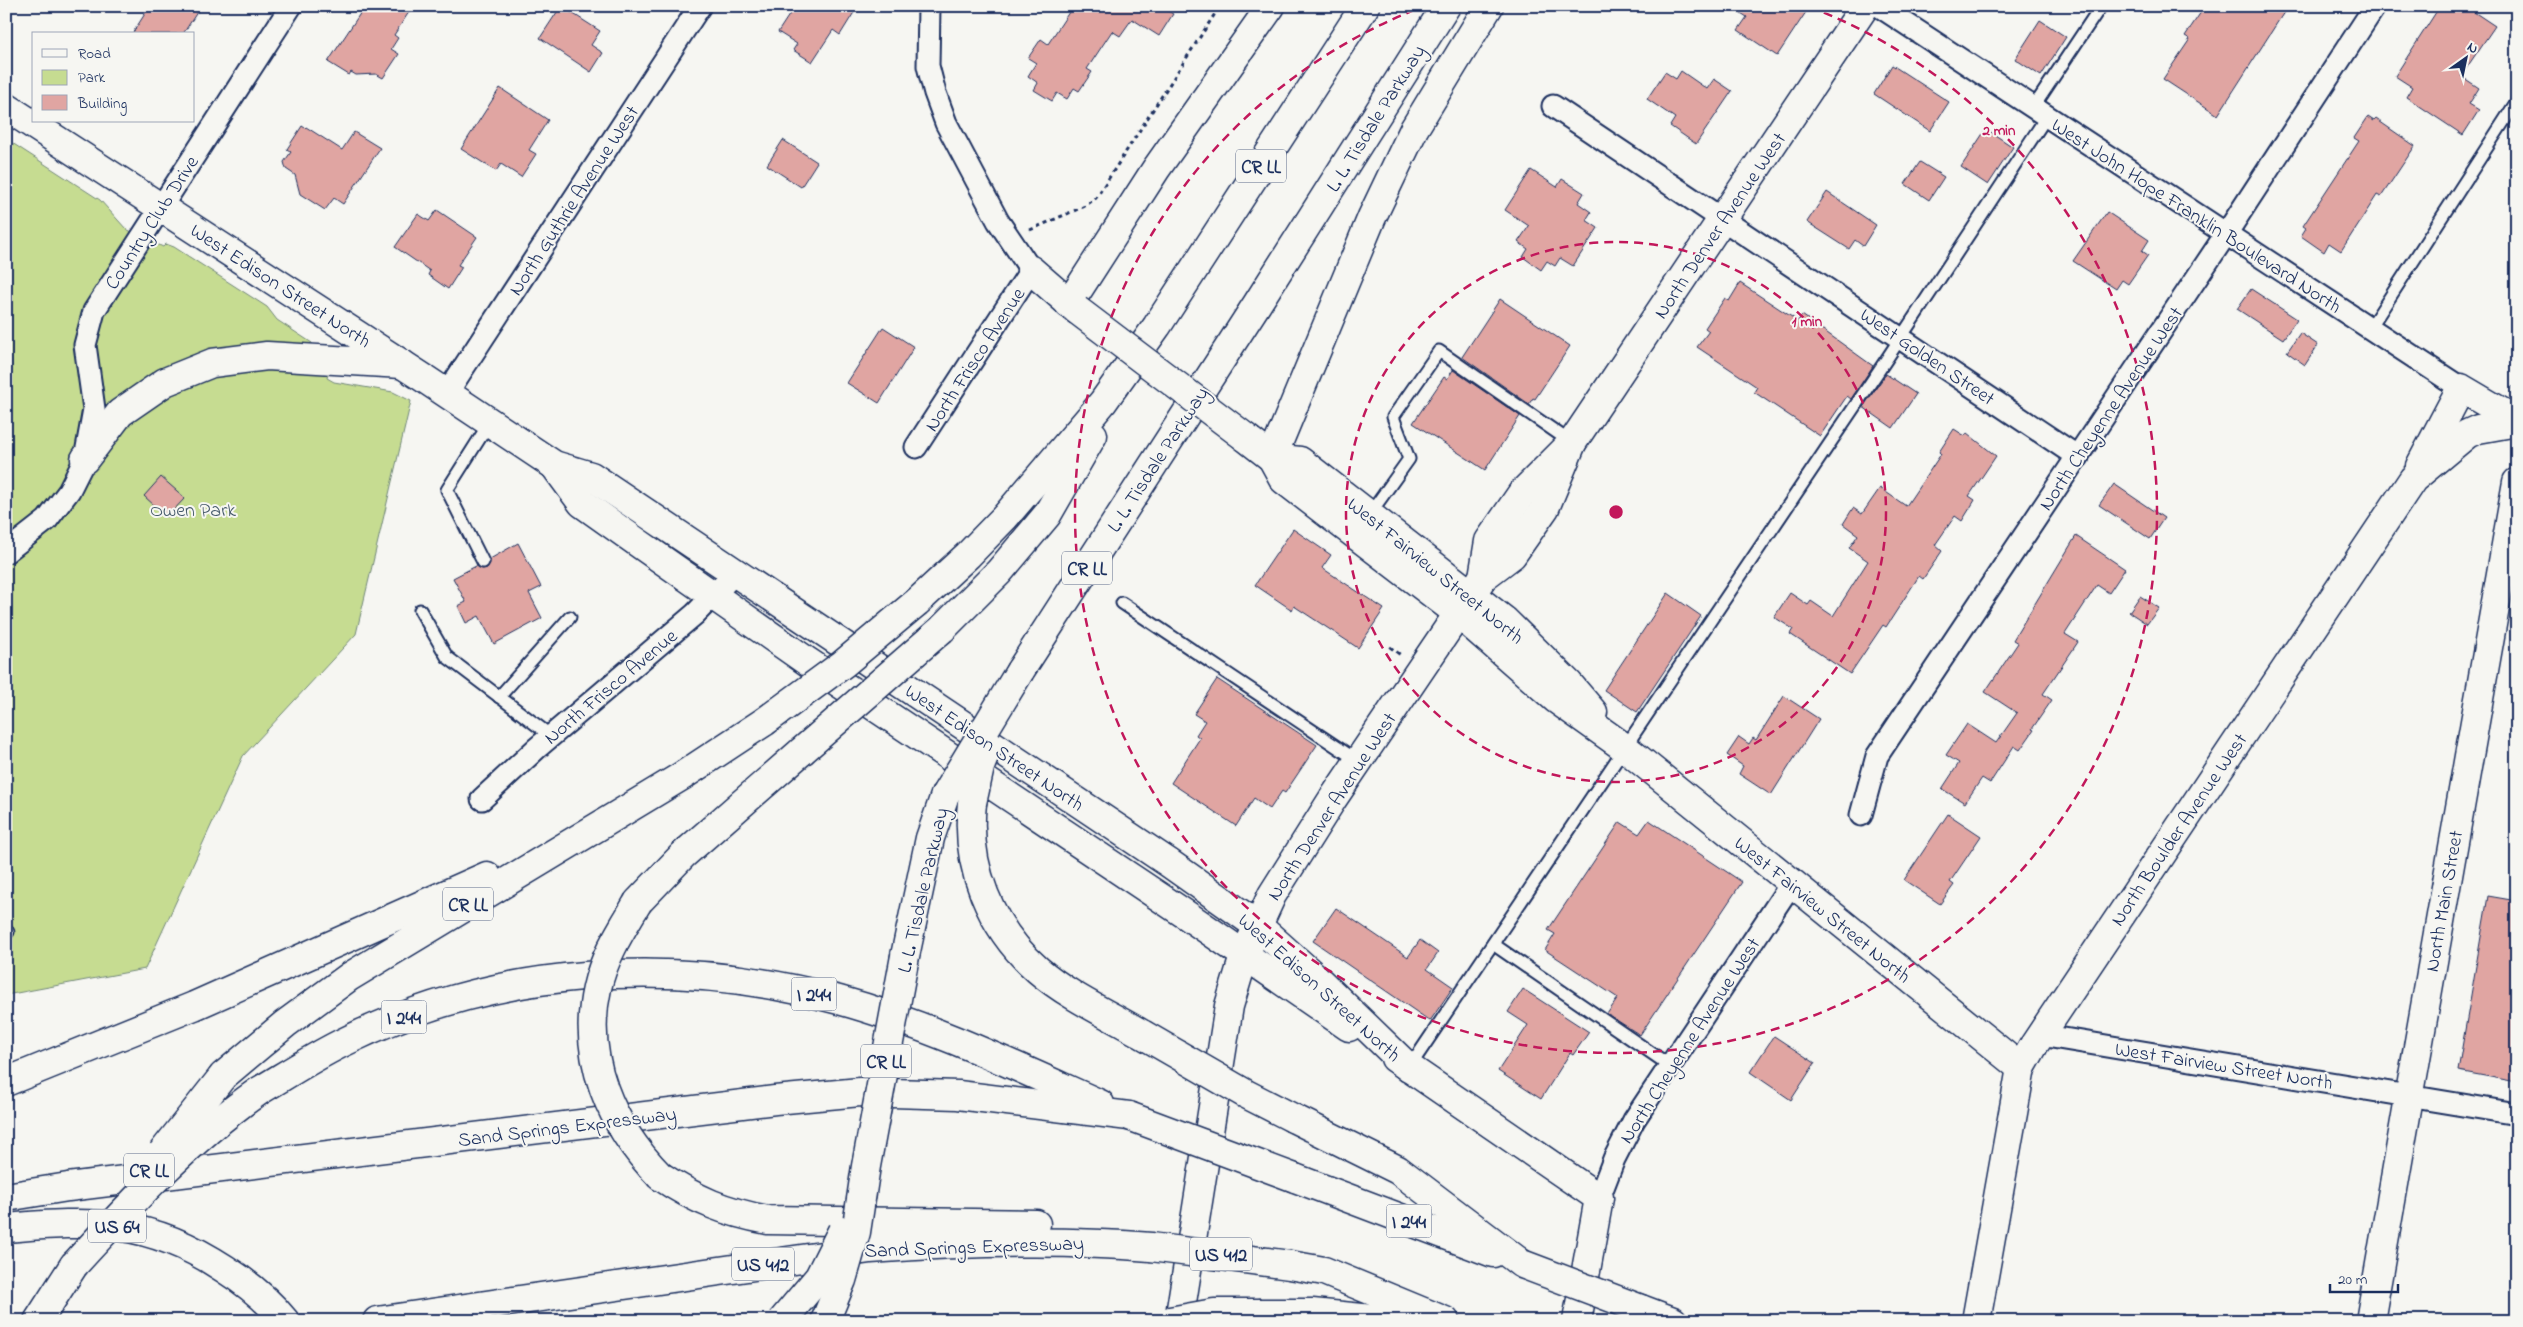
<svg xmlns="http://www.w3.org/2000/svg" width="2523" height="1327" font-family="'Indie Flower',sans-serif">
  <style>
    .green { fill: #c6dc91; stroke: #708678 }
    .building { fill: #e0a5a2; stroke: #1b2f5e }
    .lines { fill: none; stroke-linecap: round; stroke-linejoin: round }
    .lane-casing { stroke: #1b2f5e; stroke-width: 15 }
    .street-casing { stroke: #1b2f5e; stroke-width: 25 }
    .secondary-casing { stroke: #1b2f5e; stroke-width: 31 }
    .highway-casing { stroke: #1b2f5e; stroke-width: 31 }
    .path { stroke: #1b2f5e; stroke-width: 3; stroke-dasharray: 4 4; stroke-linecap: butt }
    .lane { stroke: #f6f6f2; stroke-width: 11 }
    .street { stroke: #f6f6f2; stroke-width: 21 }
    .secondary { stroke: #f6f6f2; stroke-width: 28 }
    .highway { stroke: #f6f6f2; stroke-width: 28 }
    .secondary-bridge-casing { stroke: #1b2f5e; stroke-width: 31; stroke-linecap: butt }
    .highway-bridge-casing { stroke: #1b2f5e; stroke-width: 31; stroke-linecap: butt }
    .secondary-bridge { stroke: #f6f6f2; stroke-width: 28 }
    .highway-bridge { stroke: #f6f6f2; stroke-width: 28 }
    .ring { fill: none; stroke: #c2185b; stroke-width: 2.5; stroke-dasharray: 9 6 }
    .labels { text-anchor: middle; stroke-width: 4; stroke-linejoin: round; paint-order: stroke }
    .shield { fill: #f6f6f2; stroke: #5d6b8a; stroke-width: 1 }
    .shield-label { font-size: 19px; font-weight: bold; fill: #1b2f5e }
    .street-label { font-size: 20px; fill: #1b2f5e; stroke: #f6f6f2 }
    .park-label { font-size: 20px; fill: #465a6b; stroke: #f6f6f2 }
    .centre { fill: #c2185b; stroke: #f6f6f2; stroke-width: 2.5 }
    .ring-label { font-size: 15px; text-anchor: middle; font-weight: bold; fill: #c2185b; stroke: #f6f6f2; stroke-width: 4; stroke-linejoin: round; paint-order: stroke }
  </style>
  <rect width="100%" height="100%" fill="#f6f6f2"/>
  <filter id="ink" filterUnits="userSpaceOnUse"><feTurbulence type="fractalNoise" baseFrequency=".02" numOctaves="2"/><feDisplacementMap in="SourceGraphic" scale="10" xChannelSelector="R" yChannelSelector="G"/><feConvolveMatrix kernelMatrix="1 2 1 2 8 2 1 2 1" color-interpolation-filters="sRGB"/></filter>
  <g filter="url(#ink)">
    <polygon class="green" points="6,139 100,200 126,229 163,247 166,244 174,247 267,307 277,320 312,343 328,374 327,378 334,382 393,392 411,401 356,634 243,756 145,969 6,995"/>
    <g class="building">
      <polygon points="150,6 201,6 183,34 132,34"/>
      <polygon points="365,6 413,6 394,35 398,38 391,49 399,54 383,78 376,74 356,75 351,72 349,75 328,62"/>
      <polygon points="561,6 600,31 591,45 603,53 591,72 540,38"/>
      <polygon points="795,6 858,6 840,35 833,30 812,62 793,50 797,44 778,32"/>
      <polygon points="1073,6 1160,6 1173,14 1159,36 1132,19 1120,36 1112,31 1087,69 1092,72 1079,91 1074,88 1067,99 1057,93 1052,101 1034,90 1038,83 1028,76 1036,63 1028,58 1041,39 1048,44"/>
      <polygon points="1730,6 1810,6 1777,56 1738,30 1747,17"/>
      <polygon points="2205,6 2288,6 2218,115 2163,79 2190,39 2185,36"/>
      <polygon points="2440,6 2465,6 2495,26 2461,76 2479,88 2469,104 2479,110 2463,135 2406,97 2412,87 2395,76"/>
      <polygon points="2040,20 2066,37 2041,76 2015,59"/>
      <polygon points="1892,65 1949,102 1930,131 1874,94"/>
      <polygon points="1681,71 1707,89 1714,79 1732,91 1696,144 1670,126 1675,118 1647,99 1665,72 1676,79"/>
      <polygon points="500,88 548,120 529,150 536,154 521,177 501,164 496,171 461,149"/>
      <polygon points="2368,117 2374,121 2376,119 2415,146 2381,197 2377,195 2341,251 2329,243 2324,252 2301,236 2306,228 2303,226 2359,141 2354,138"/>
      <polygon points="302,126 305,128 306,127 342,150 354,132 380,148 343,204 334,198 325,210 300,194 295,175 286,169 284,162 291,152 287,149"/>
      <polygon points="1986,129 2013,147 1988,185 1961,167"/>
      <polygon points="783,140 817,162 801,187 767,165"/>
      <polygon points="1920,162 1944,177 1929,200 1905,184"/>
      <polygon points="1531,170 1557,187 1562,179 1584,193 1578,203 1591,212 1586,220 1598,228 1573,266 1560,258 1555,266 1547,261 1541,270 1523,257 1528,249 1518,242 1529,226 1505,210"/>
      <polygon points="1827,192 1876,225 1863,246 1855,240 1849,249 1807,222"/>
      <polygon points="437,210 477,237 458,265 462,267 448,289 428,275 430,271 395,247 418,214 429,221"/>
      <polygon points="2107,212 2149,240 2142,251 2148,255 2128,284 2122,280 2116,289 2073,261"/>
      <polygon points="1740,283 1798,321 1802,315 1873,366 1851,399 1847,396 1820,436 1754,392 1757,387 1697,347 1709,331 1705,328 1725,298 1729,301"/>
      <polygon points="2251,289 2297,319 2283,339 2237,309"/>
      <polygon points="1500,299 1570,346 1535,399 1533,398 1529,404 1462,357"/>
      <polygon points="883,327 914,347 879,403 847,383"/>
      <polygon points="2300,333 2318,345 2305,365 2287,352"/>
      <polygon points="1453,370 1520,416 1485,470 1413,423 1444,377 1447,379"/>
      <polygon points="1886,374 1916,394 1893,428 1863,407"/>
      <polygon points="1954,429 1965,436 1967,433 1996,456 1969,496 1975,500 1962,521 1955,516 1935,545 1942,551 1923,579 1919,576 1886,627 1883,625 1850,674 1790,634 1793,629 1774,617 1790,593 1808,605 1811,601 1833,616 1868,561 1849,548 1858,535 1843,524 1853,508 1862,514 1880,488 1906,506 1941,454 1939,452"/>
      <polygon points="161,477 185,498 167,517 144,496"/>
      <polygon points="2114,484 2164,518 2150,539 2099,505"/>
      <polygon points="1293,529 1331,555 1322,568 1384,609 1358,648 1294,606 1292,610 1255,585"/>
      <polygon points="2076,536 2125,569 2109,593 2097,585 2065,634 2078,642 2043,694 2052,700 2032,729 2034,730 2020,750 2014,746 1990,783 1982,778 1965,803 1942,789 1959,763 1946,755 1967,724 1996,743 2017,713 1985,692 2018,643 2013,640"/>
      <polygon points="518,543 541,587 529,593 542,618 494,644 479,616 466,623 458,606 466,602 453,578 476,566 482,569 487,568 490,563 490,559"/>
      <polygon points="1668,593 1701,616 1637,712 1604,690"/>
      <polygon points="2140,596 2159,608 2147,624 2129,612"/>
      <polygon points="1217,679 1317,745 1285,793 1282,791 1270,809 1254,798 1236,826 1171,783 1200,738 1196,735 1205,721 1194,714"/>
      <polygon points="1784,696 1819,719 1771,795 1739,774 1743,766 1727,755 1739,737 1749,744 1753,738 1756,740"/>
      <polygon points="1948,814 1981,836 1950,882 1954,885 1940,904 1904,880"/>
      <polygon points="1649,820 1742,882 1640,1035 1607,1014 1618,998 1545,950 1555,934 1548,930 1620,822 1639,834"/>
      <polygon points="2488,896 2517,901 2517,1082 2458,1071"/>
      <polygon points="1336,908 1408,957 1420,940 1438,953 1427,969 1453,987 1430,1021 1313,941"/>
      <polygon points="1523,989 1589,1032 1573,1055 1570,1053 1541,1099 1498,1071 1528,1025 1508,1012"/>
      <polygon points="1774,1036 1815,1063 1791,1100 1750,1072"/>
    </g>
    <g class="lines">
      <defs>
        <g id="lane">
          <polyline points="2033,108 2101,6"/>
          <polyline points="2370,328 2517,101"/>
          <polyline points="1369,515 1409,459 1393,417 1439,351 1572,443"/>
          <polyline points="483,562 447,490 490,422"/>
          <polyline points="1122,603 1358,761"/>
          <polyline points="420,610 447,657 551,736"/>
          <polyline points="499,697 570,617"/>
          <polyline points="6,931 8,932"/>
          <polyline points="1493,944 1669,1065"/>
          <polyline points="1409,1068 1886,360 2047,116"/>
        </g>
        <g id="street">
          <polyline points="1879,6 2461,388"/>
          <polyline points="1553,106 2078,457"/>
          <polyline points="447,393 700,6"/>
          <polyline points="916,447 1031,270 998,221 946,123 935,93 928,66 929,6"/>
          <polyline points="6,552 47,520 69,491 85,459 94,409 85,345 94,311 291,6"/>
          <polyline points="482,799 537,748 695,614 736,572"/>
          <polyline points="1861,815 1877,756 2226,234 2375,6"/>
          <polyline points="2040,1035 2517,1114"/>
          <polyline points="1599,1198 1614,1159 1634,1120 1791,884"/>
        </g>
        <g id="secondary">
          <polyline points="6,107 422,377 554,465 591,476 1169,863 1258,926 1314,976 1409,1068"/>
          <polyline points="1031,270 1077,310"/>
          <polyline points="1245,437 1272,458 1284,480 1459,614 1556,699 1625,748 2021,1068"/>
          <polyline points="1272,458 1300,461 1505,621 1569,684 1593,712"/>
          <polyline points="85,459 120,413 165,382 212,363 267,356 402,364"/>
          <polyline points="554,465 582,503 644,547 808,662 1185,914 1349,1027"/>
          <polyline points="2420,466 2461,388 2517,421"/>
          <polyline points="1483,577 1489,541 1522,493 1572,443 1865,6"/>
          <polyline points="1395,1058 1599,1198 1577,1321"/>
          <polyline points="1179,1321 1229,1006 1244,956 1272,895 1332,800 1483,577 1512,555 1545,508 1572,443"/>
          <polyline points="1976,1321 2021,1068 2034,1045 2413,479 2467,434 2478,429 2517,422"/>
          <polyline points="2370,1321 2517,482"/>
        </g>
        <g id="highway">
          <polyline points="1069,304 1156,169 1271,6"/>
          <polyline points="1272,458 1372,217 1414,129 1489,6"/>
          <polyline points="917,602 968,555 1005,517 1103,402 1157,326 1365,6"/>
          <polyline points="942,629 999,572 1047,515 1093,435"/>
          <polyline points="1020,671 1257,304 1446,6"/>
          <path d="M 972,803 C 965,866 990,928 1038,970 C 1068,996 1108,1014 1142,1034"/>
          <polyline points="638,902 683,855 802,751"/>
          <polyline points="905,956 930,838 945,795"/>
          <polyline points="223,1076 285,1024 349,977 682,776 764,722"/>
          <polyline points="6,1082 194,1006 487,876"/>
          <path d="M 259,1091 C 286,1075 312,1058 340,1044 C 494,966 674,955 839,1000 C 929,1025 1015,1066 1100,1104"/>
          <polyline points="1293,1118 1398,1170 1522,1264"/>
          <path d="M 660,1176 C 696,1200 725,1212 768,1220 L 1036,1224"/>
          <polyline points="1295,1178 1493,1253"/>
          <polyline points="6,1197 68,1187 775,1100 860,1092 958,1095 1129,1116"/>
          <path d="M 6,1228 C 93,1220 150,1219 225,1269 C 247,1283 268,1300 285,1321"/>
          <polyline points="1290,1265 1324,1271 1445,1321"/>
          <polyline points="1641,1309 1673,1321"/>
          <polyline points="1261,1313 1312,1313 1392,1321"/>
          <polyline points="38,1321 74,1265"/>
          <path d="M 377,1321 L 870,1249 C 964,1242 1057,1239 1151,1247"/>
        </g>
      </defs>
      <use href="#lane" class="lane-casing"/>
      <use href="#street" class="street-casing"/>
      <use href="#secondary" class="secondary-casing"/>
      <use href="#highway" class="highway-casing"/>
      <g class="path">
        <polyline points="1030,230 1085,206 1096,198 1220,6"/>
        <polyline points="2514,390 2513,386 2517,380"/>
        <polyline points="1390,647 1402,656"/>
      </g>
      <use href="#lane" class="lane"/>
      <use href="#street" class="street"/>
      <use href="#secondary" class="secondary"/>
      <use href="#highway" class="highway"/>
      <defs>
        <polyline id="secondary-bridge" points="1077,310 1245,437"/>
        <g id="highway-bridge">
          <polyline points="764,722 843,664 917,602"/>
          <polyline points="802,751 942,629"/>
          <polyline points="945,795 1020,671"/>
          <polyline points="972,803 980,767 989,744"/>
          <path d="M 638,902 C 622,929 604,956 597,988 C 581,1058 611,1126 660,1176"/>
          <polyline points="1142,1034 1246,1094 1293,1118"/>
          <polyline points="1129,1116 1295,1178"/>
          <polyline points="162,1153 223,1076"/>
          <polyline points="1151,1247 1290,1265"/>
          <polyline points="1522,1264 1641,1309"/>
          <path d="M 74,1265 C 132,1202 189,1140 259,1091"/>
          <polyline points="782,1321 819,1277 842,1231"/>
          <polyline points="825,1321 842,1280 856,1232 866,1166 905,956"/>
          <polyline points="1170,1321 1214,1313 1261,1313"/>
        </g>
      </defs>
      <use href="#secondary-bridge" class="secondary-bridge-casing"/>
      <use href="#highway-bridge" class="highway-bridge-casing"/>
      <use href="#secondary-bridge" class="secondary-bridge"/>
      <use href="#highway-bridge" class="highway-bridge"/>
    </g>
  </g>
  <g class="ring">
    <circle cx="1616" cy="512" r="270"/>
    <path d="M1810 7A541 541 0 1 1 1422 7"/>
  </g>
  <g class="labels">
    <g class="shield">
      <rect x="1236" y="149.5" width="50" height="33" rx="4"/>
      <rect x="1062" y="551.5" width="50" height="33" rx="4"/>
      <rect x="443" y="887.5" width="50" height="33" rx="4"/>
      <rect x="791.5" y="977.5" width="45" height="33" rx="4"/>
      <rect x="381.5" y="1000.5" width="45" height="33" rx="4"/>
      <rect x="861" y="1044.5" width="50" height="33" rx="4"/>
      <rect x="124" y="1153.5" width="50" height="33" rx="4"/>
      <rect x="1386.5" y="1204.5" width="45" height="33" rx="4"/>
      <rect x="88" y="1209.5" width="58" height="33" rx="4"/>
      <rect x="1190" y="1237.5" width="62" height="33" rx="4"/>
      <rect x="732" y="1247.5" width="62" height="33" rx="4"/>
    </g>
    <g class="shield-label">
      <text x="1261" y="173">CR LL</text>
      <text x="1087" y="575">CR LL</text>
      <text x="468" y="911">CR LL</text>
      <text x="814" y="1001">I 244</text>
      <text x="404" y="1024">I 244</text>
      <text x="886" y="1068">CR LL</text>
      <text x="149" y="1177">CR LL</text>
      <text x="1409" y="1228">I 244</text>
      <text x="117" y="1233">US 64</text>
      <text x="1221" y="1261">US 412</text>
      <text x="763" y="1271">US 412</text>
    </g>
    <g class="street-label">
      <text transform="translate(1375 118) rotate(-58)" y="7">L. L. Tisdale Parkway</text>
      <text transform="translate(573 200) rotate(-57)" y="7">North Guthrie Avenue West</text>
      <text transform="translate(2197 215) rotate(33)" y="7">West John Hope Franklin Boulevard North</text>
      <text transform="translate(151 222) rotate(-57)" y="7">Country Club Drive</text>
      <text transform="translate(1719 225) rotate(-56)" y="7">North Denver Avenue West</text>
      <text transform="translate(281 285) rotate(33)" y="7">West Edison Street North</text>
      <text transform="translate(1928 356) rotate(34)" y="7">West Golden Street</text>
      <text transform="translate(974 359) rotate(-57)" y="7">North Frisco Avenue</text>
      <text transform="translate(2110 408) rotate(-56)" y="7">North Cheyenne Avenue West</text>
      <text transform="translate(1157 459) rotate(-57)" y="7">L. L. Tisdale Parkway</text>
      <text transform="translate(1436 570) rotate(39)" y="7">West Fairview Street North</text>
      <text transform="translate(610 686) rotate(-40)" y="7">North Frisco Avenue</text>
      <text transform="translate(995 747) rotate(34)" y="7">West Edison Street North</text>
      <text transform="translate(1331 806) rotate(-57)" y="7">North Denver Avenue West</text>
      <text transform="translate(2178 829) rotate(-56)" y="7">North Boulder Avenue West</text>
      <text transform="translate(922 890) rotate(-77)" y="7">L. L. Tisdale Parkway</text>
      <text transform="translate(2443 901) rotate(-80)" y="7">North Main Street</text>
      <text transform="translate(1823 909) rotate(39)" y="7">West Fairview Street North</text>
      <text transform="translate(1320 987) rotate(42)" y="7">West Edison Street North</text>
      <text transform="translate(1689 1040) rotate(-57)" y="7">North Cheyenne Avenue West</text>
      <text transform="translate(2224 1065) rotate(9)" y="7">West Fairview Street North</text>
      <text transform="translate(567 1126) rotate(-7)" y="7">Sand Springs Expressway</text>
      <text transform="translate(974 1246) rotate(-2)" y="7">Sand Springs Expressway</text>
    </g>
    <g class="park-label">
      <text x="193" y="516">Owen Park</text>
    </g>
  </g>
  <circle cx="1616" cy="512" r="8" class="centre"/>
  <g class="ring-label">
    <text x="1999" y="135">2 min</text>
    <text x="1807" y="326">1 min</text>
  </g>
  <rect width="2523" height="1327" fill="none" stroke="#f6f6f2" stroke-width="25"/>
  <rect x="12" y="12" width="2498" height="1302" fill="none" stroke="#1b2f5e" stroke-width="2" filter="url(#ink)"/>
  <rect x="32" y="32" width="162" height="90" fill="#f6f6f2" stroke="#9ea6b7"/>
  <rect x="42" y="49" width="25" height="8" fill="#f6f6f2" stroke="#9ea6b7"/>
  <text x="78" y="58" font-size="15" fill="#1b2f5e">Road</text>
  <rect x="42" y="70" width="25" height="15" fill="#c6dc91" stroke="#9ea6b7"/>
  <text x="78" y="82" font-size="15" fill="#1b2f5e">Park</text>
  <rect x="42" y="95" width="25" height="15" fill="#e0a5a2" stroke="#9ea6b7"/>
  <text x="78" y="108" font-size="15" fill="#1b2f5e">Building</text>
  <g transform="translate(2466 58) rotate(33)" stroke="#f6f6f2" stroke-width="4" paint-order="stroke">
  <path d="M0-4L9 19L0 12L-9 19Z" fill="#1b2f5e"/>
  <text y="-8" font-size="14" font-weight="bold" text-anchor="middle" fill="#1b2f5e">N</text>
  </g>
  <path d="M2330 1284v8h68v-8" fill="none" stroke="#1b2f5e" stroke-width="2.5"/>
  <text x="2338" y="1284" font-size="15" fill="#1b2f5e" stroke="#f6f6f2" stroke-width="4" paint-order="stroke">20 m</text>
</svg>
